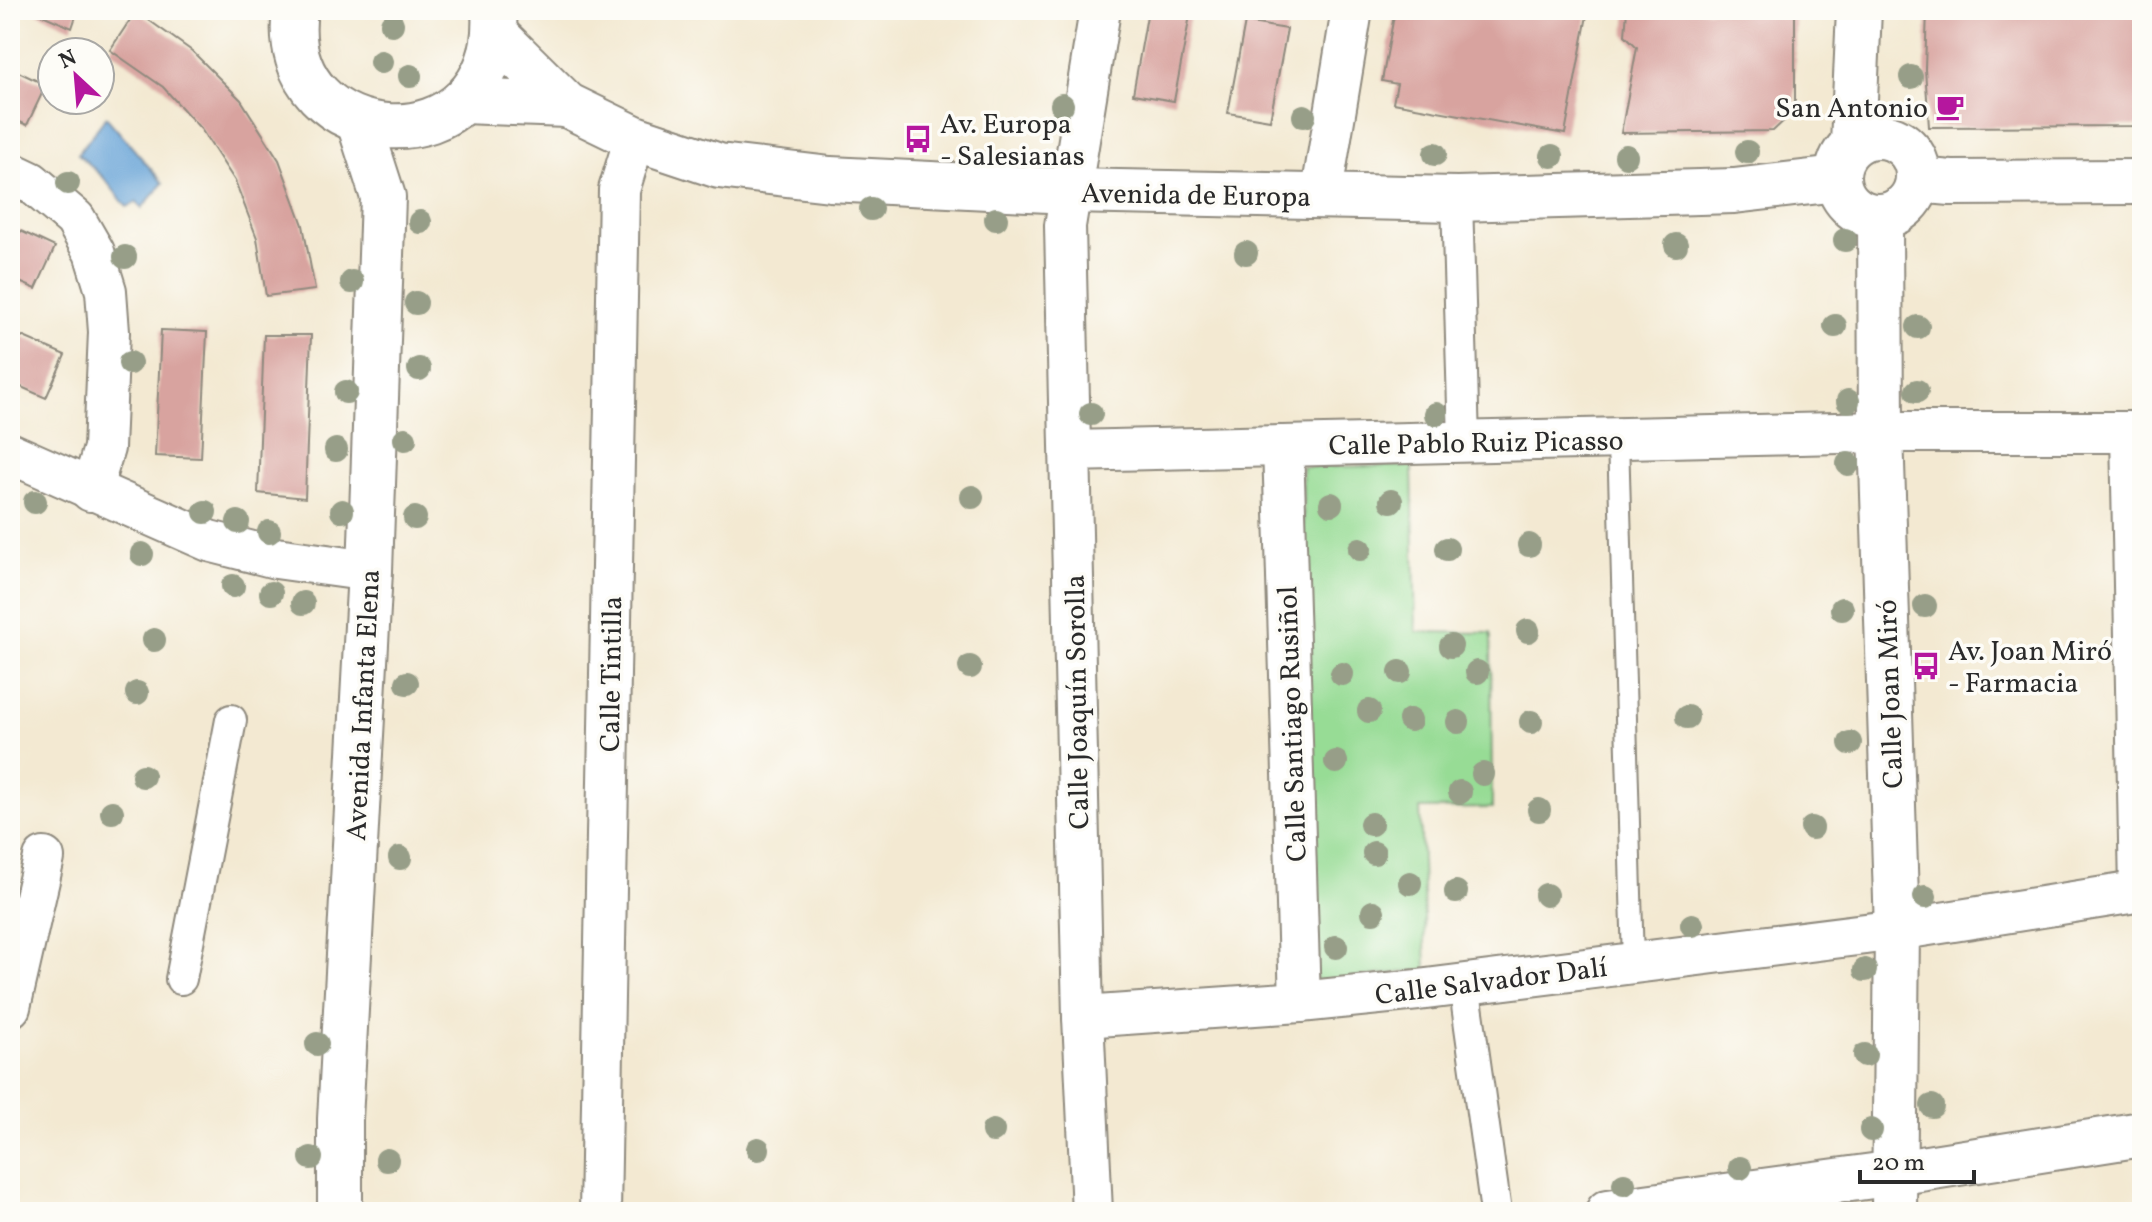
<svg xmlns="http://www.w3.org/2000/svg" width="2152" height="1222" font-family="Vollkorn,serif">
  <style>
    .green { fill: #97dc95; stroke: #618460; stroke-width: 2 }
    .water { fill: #66a3d7; stroke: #486781; stroke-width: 2 }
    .building { fill: #d8a39f }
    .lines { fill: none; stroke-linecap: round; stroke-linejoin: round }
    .service-casing { stroke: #8f8a7e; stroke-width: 24 }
    .pedestrian-casing { stroke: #8f8a7e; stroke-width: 34 }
    .minor-casing { stroke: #8f8a7e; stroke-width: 44 }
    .tertiary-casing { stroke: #8f8a7e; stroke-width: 48 }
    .service { stroke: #fff; stroke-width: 20 }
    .pedestrian { stroke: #fff; stroke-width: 30 }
    .minor { stroke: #fff; stroke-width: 40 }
    .tertiary { stroke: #fff; stroke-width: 44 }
    .tree { fill: #979e88 }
    .labels { text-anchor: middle; stroke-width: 7; stroke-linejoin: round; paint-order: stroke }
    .poi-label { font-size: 28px; fill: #2b2b2b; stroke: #fdfcf7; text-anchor: start }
    .street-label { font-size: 28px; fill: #2b2b2b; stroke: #fdfcf7 }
  </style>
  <rect width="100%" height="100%" fill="#fdfcf7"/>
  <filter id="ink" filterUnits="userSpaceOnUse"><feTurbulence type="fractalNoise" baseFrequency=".0125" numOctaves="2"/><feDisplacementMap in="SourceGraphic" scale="16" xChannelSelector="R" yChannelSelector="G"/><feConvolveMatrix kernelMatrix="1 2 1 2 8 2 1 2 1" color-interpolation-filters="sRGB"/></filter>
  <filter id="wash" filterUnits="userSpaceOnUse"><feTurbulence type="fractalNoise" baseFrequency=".006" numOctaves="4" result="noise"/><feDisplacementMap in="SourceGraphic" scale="32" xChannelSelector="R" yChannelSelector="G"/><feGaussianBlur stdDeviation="1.8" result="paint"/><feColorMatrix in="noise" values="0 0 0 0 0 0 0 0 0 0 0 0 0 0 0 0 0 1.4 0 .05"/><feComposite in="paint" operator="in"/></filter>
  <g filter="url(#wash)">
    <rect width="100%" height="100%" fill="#f3e9d2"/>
    <polygon class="green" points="1412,466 1416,632 1491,633 1492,808 1420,809 1426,970 1316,981 1302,467"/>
    <polygon class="water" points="106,117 163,183 142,208 137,202 127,207 103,177 78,154"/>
    <g id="blocks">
      <g class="building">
        <polygon points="31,10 78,10 72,28"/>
        <polygon points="1148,10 1191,10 1174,101 1133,94"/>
        <polygon points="1395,10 1588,10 1565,134 1393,103 1397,84 1382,81"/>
        <polygon points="1627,10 1795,10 1795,107 1791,114 1773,131 1621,133 1637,47 1625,35"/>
        <polygon points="1927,10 2142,10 2142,126 1929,127 1925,69"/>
        <polygon points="136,11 192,51 241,100 279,160 303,225 315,290 266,296 257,238 235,181 201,129 163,87 110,50"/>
        <polygon points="1245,22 1287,29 1270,120 1228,113"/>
        <polygon points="10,68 46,85 27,125 10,118"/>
        <polygon points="10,226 55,247 36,289 10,278"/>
        <polygon points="161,330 207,332 201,458 155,456"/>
        <polygon points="10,331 65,355 46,398 10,382"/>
        <polygon points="264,335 311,335 305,498 258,493"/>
      </g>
    </g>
  </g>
  <g filter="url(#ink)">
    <use href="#blocks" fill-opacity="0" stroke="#8f8a7e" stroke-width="2"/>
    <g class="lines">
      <defs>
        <polyline id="service" points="1618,439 1633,963"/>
        <g id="pedestrian">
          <polyline points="1457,199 1464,442"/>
          <polyline points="181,979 231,720"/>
          <polyline points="1464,984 1496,1212"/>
        </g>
        <g id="minor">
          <polyline points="10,172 31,182 75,219 94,252 106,291 109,332 104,448 91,491"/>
          <polyline points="1321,198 1352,10"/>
          <polyline points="2131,432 2140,891"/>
          <polyline points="1283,446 1300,1002"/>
          <polyline points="1071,451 1881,432 2142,432"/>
          <polyline points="10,453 209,541 276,558 370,571"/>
          <polyline points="10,1007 44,858"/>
          <polyline points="1083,1017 1300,1002 1418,990 1897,930 2142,891"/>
          <polyline points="600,1212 619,190 635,138"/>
          <polyline points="1092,1212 1083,1017 1065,226 1100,10"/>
        </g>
        <g id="tertiary">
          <path d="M 295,10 C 274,157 505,173 494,10"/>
          <polyline points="495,34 567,105 635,138 719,166 830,179 1069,191 1457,199 1734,191 1837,179"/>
          <polyline points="463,101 567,105"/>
          <circle cx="1878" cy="176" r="40"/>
          <polyline points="1853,144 1859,10"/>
          <polyline points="1918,180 1951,183 2142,182"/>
          <polyline points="1880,216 1881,432 1897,930 1894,1212"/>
          <polyline points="340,1212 340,1119 370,571 383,197 359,122"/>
          <polyline points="1608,1212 1895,1173 2142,1134"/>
        </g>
      </defs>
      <use href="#service" class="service-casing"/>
      <use href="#pedestrian" class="pedestrian-casing"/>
      <use href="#minor" class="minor-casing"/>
      <use href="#tertiary" class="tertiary-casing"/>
      <use href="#service" class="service"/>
      <use href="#pedestrian" class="pedestrian"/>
      <use href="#minor" class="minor"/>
      <use href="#tertiary" class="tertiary"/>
    </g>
    <g class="tree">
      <circle cx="392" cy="24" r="12"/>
      <circle cx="381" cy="62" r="12"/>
      <circle cx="410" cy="76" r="12"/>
      <circle cx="1911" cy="77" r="12"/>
      <circle cx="1062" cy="105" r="12"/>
      <circle cx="1304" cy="116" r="12"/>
      <circle cx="1747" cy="152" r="12"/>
      <circle cx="1435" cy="154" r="12"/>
      <circle cx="1552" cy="156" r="12"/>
      <circle cx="1626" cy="156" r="12"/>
      <circle cx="68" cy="183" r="12"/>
      <circle cx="871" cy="209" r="12"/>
      <circle cx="996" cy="219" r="12"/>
      <circle cx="420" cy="222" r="12"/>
      <circle cx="1845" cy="240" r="12"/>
      <circle cx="1676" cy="245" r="12"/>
      <circle cx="1246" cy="253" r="12"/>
      <circle cx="125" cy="257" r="12"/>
      <circle cx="352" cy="282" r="12"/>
      <circle cx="416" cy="303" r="12"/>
      <circle cx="1835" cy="326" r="12"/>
      <circle cx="1918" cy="327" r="12"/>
      <circle cx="130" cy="363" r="12"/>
      <circle cx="419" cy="369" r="12"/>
      <circle cx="1917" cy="391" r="12"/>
      <circle cx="346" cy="392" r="12"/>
      <circle cx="1848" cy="401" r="12"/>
      <circle cx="1091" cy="414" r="12"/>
      <circle cx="1436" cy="414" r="12"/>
      <circle cx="405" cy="439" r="12"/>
      <circle cx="336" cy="450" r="12"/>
      <circle cx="1848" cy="464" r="12"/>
      <circle cx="972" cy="497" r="12"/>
      <circle cx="1391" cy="501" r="12"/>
      <circle cx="35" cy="502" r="12"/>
      <circle cx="1331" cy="504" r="12"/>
      <circle cx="342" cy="511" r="12"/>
      <circle cx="205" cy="512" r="12"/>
      <circle cx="415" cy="518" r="12"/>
      <circle cx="238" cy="522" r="12"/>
      <circle cx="269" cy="532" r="12"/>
      <circle cx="1529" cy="545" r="12"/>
      <circle cx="1360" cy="549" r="12"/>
      <circle cx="1447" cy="549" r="12"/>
      <circle cx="142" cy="554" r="12"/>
      <circle cx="233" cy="586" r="12"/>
      <circle cx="271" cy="593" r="12"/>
      <circle cx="303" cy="603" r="12"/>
      <circle cx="1925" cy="606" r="12"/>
      <circle cx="1842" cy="609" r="12"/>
      <circle cx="1528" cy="631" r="12"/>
      <circle cx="154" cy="640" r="12"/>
      <circle cx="1451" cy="646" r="12"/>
      <circle cx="970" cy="667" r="12"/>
      <circle cx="1400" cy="672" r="12"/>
      <circle cx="1477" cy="672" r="12"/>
      <circle cx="1342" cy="674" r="12"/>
      <circle cx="407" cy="683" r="12"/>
      <circle cx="137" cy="693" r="12"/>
      <circle cx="1369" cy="711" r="12"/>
      <circle cx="1687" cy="717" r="12"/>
      <circle cx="1410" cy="720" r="12"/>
      <circle cx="1458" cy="722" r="12"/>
      <circle cx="1531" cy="722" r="12"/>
      <circle cx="1850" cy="743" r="12"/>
      <circle cx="1336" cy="762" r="12"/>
      <circle cx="1483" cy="774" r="12"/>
      <circle cx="143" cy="776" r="12"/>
      <circle cx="1460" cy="792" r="12"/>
      <circle cx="1539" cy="810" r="12"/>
      <circle cx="112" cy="812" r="12"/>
      <circle cx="1371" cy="824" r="12"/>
      <circle cx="1812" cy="828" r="12"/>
      <circle cx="1374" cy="853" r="12"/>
      <circle cx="400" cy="858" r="12"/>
      <circle cx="1410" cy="883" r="12"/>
      <circle cx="1456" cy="892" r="12"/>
      <circle cx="1546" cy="895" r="12"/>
      <circle cx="1925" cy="897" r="12"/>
      <circle cx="1373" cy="912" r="12"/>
      <circle cx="1692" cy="925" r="12"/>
      <circle cx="1336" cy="947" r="12"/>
      <circle cx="1865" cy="970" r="12"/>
      <circle cx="317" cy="1044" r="12"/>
      <circle cx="1865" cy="1055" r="12"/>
      <circle cx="1932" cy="1106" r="12"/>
      <circle cx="1871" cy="1130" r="12"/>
      <circle cx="993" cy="1131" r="12"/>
      <circle cx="758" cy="1149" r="12"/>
      <circle cx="311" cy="1158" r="12"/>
      <circle cx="387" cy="1160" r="12"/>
      <circle cx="1740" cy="1168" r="12"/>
      <circle cx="1624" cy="1184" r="12"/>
    </g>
  </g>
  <defs>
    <symbol id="cafe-bare" viewBox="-9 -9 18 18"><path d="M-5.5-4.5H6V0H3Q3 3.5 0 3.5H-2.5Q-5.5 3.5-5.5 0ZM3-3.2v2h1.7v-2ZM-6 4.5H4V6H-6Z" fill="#b5179e" stroke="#fdfcf7" stroke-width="2.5" paint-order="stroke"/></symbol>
    <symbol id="bus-bare" viewBox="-9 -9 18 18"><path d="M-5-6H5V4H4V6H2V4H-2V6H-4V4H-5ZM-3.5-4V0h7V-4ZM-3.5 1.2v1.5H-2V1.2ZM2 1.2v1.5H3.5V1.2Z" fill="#b5179e" stroke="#fdfcf7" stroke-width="2.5" paint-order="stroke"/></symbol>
  </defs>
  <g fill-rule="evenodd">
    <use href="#cafe-bare" x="1930" y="87" width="40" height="40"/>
    <use href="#bus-bare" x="898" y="119" width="40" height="40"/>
    <use href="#bus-bare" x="1906" y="646" width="40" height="40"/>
  </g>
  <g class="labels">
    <g class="poi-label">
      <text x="1928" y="117" text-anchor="end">San Antonio</text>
      <text x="940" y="133">Av. Europa<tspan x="940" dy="32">- Salesianas</tspan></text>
      <text x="1948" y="660">Av. Joan Miró<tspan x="1948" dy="32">- Farmacia</tspan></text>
    </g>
    <g class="street-label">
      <text transform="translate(1196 194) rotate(1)" y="10">Avenida de Europa</text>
      <text transform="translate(1476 442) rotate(-1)" y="10">Calle Pablo Ruiz Picasso</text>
      <text transform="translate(610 674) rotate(-89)" y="10">Calle Tintilla</text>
      <text transform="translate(1889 694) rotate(-92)" y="10">Calle Joan Miró</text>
      <text transform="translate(1076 702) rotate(-91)" y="10">Calle Joaquín Sorolla</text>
      <text transform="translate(362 705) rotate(-87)" y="10">Avenida Infanta Elena</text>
      <text transform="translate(1291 724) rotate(-92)" y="10">Calle Santiago Rusiñol</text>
      <text transform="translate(1491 980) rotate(-7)" y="10">Calle Salvador Dalí</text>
    </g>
  </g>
  <rect width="2152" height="1222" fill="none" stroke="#fdfcf7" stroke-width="40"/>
  <g transform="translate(76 76) rotate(334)"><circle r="38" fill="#fdfcf7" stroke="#a9a8a5" stroke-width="2"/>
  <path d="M0-6L14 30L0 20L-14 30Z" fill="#b5179e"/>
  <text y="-12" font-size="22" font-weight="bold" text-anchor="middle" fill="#2b2b2b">N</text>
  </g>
  <path d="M1860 1170v12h114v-12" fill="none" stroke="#2b2b2b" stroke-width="4"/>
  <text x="1872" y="1170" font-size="24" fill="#2b2b2b" stroke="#fdfcf7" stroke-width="6" paint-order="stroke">20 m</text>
</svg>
